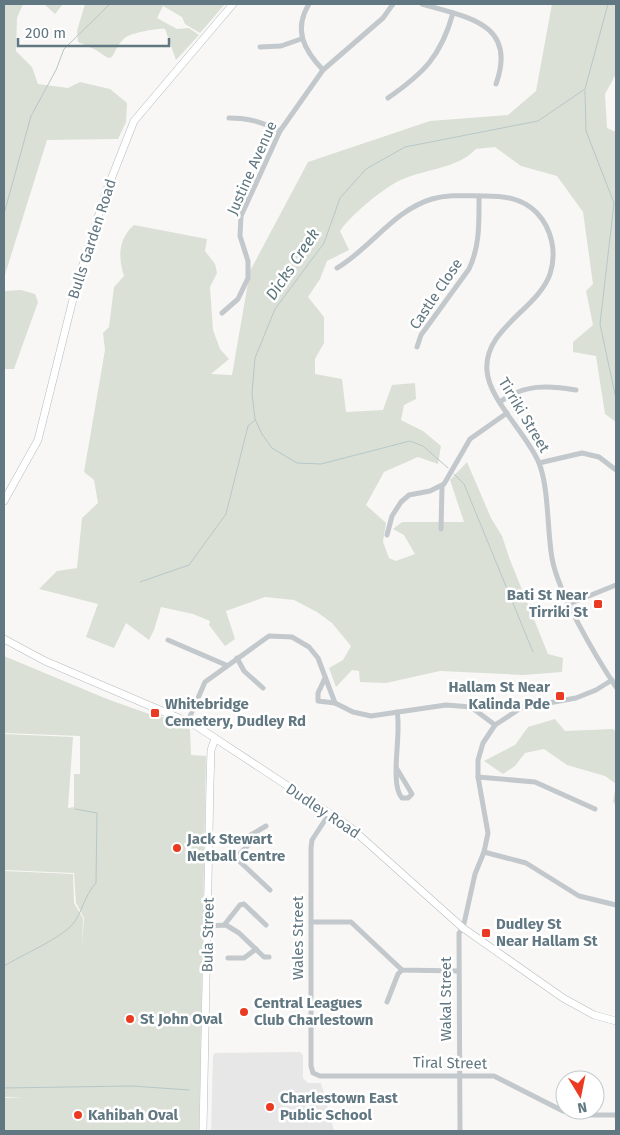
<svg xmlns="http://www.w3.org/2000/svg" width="620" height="1135" font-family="'Fira Sans',sans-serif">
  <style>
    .built { fill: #e6e7e6 }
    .green { fill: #dae0d6 }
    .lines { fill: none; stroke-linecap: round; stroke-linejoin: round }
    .stream { stroke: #b7c7c9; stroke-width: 1 }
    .secondary-casing { stroke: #b5bcbf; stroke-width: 8 }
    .street { stroke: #c2c8cb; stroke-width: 5 }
    .secondary { stroke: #fff; stroke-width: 7 }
    .poi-dot { fill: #eb3a22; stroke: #fff; stroke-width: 2 }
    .labels { text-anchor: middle; stroke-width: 5; stroke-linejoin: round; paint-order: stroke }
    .street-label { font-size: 15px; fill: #617781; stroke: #fff }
    .poi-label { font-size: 15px; font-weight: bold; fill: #617781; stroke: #fff; text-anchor: start }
    .water-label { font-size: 16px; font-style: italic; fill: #5c777c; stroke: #fff }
  </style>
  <rect width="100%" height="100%" fill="#f8f7f5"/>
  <polygon class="built" points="300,1052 303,1055 303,1078 308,1083 321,1083 334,1131 211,1131 213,1056 215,1053"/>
  <g class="green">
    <polygon points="4,4 23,4 17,18 16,51 32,67 38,84 68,88 80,82 110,89 127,103 126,122 118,139 47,140 4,278"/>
    <polygon points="44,4 63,4 55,14"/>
    <path d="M 85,4 L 225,4 L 200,33 L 185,24 L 182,17 L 163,6 L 157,18 L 177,29 L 189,28 L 199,35 L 176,60 L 165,29 C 157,28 133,33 126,37 C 119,42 116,50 112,57 L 108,58 L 96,50 L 78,42 L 77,31 Z"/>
    <path d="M 552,4 L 616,4 L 616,74 L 605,94 L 607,128 L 616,132 L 616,422 L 605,414 L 596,356 L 573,352 L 573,342 L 593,325 L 586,291 L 593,284 L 583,212 L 557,176 L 521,166 L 495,147 L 476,149 C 455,171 421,168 395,183 C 378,193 351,215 340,231 L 349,250 L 327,261 L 320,279 L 308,297 L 324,317 L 324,343 L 315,359 L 315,374 L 342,379 L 346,412 L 383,410 L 392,385 L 415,383 L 416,399 L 404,405 L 401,420 L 423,431 L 441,446 L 438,464 L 418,457 L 384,472 L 366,505 L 386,523 L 383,542 L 389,558 L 396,561 L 415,554 L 404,535 L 393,529 L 402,522 L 464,522 L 450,480 L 467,462 L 491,518 L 502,536 L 510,560 L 548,654 L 563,658 L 562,672 L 523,675 L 440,671 L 386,683 L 360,682 L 359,671 L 352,670 L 336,687 L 329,668 L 343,660 L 351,646 L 332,623 L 317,612 L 294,600 L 265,597 L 226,611 L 235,639 L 225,646 L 209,625 L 210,621 L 193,614 L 161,607 L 154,630 L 149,640 L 126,623 L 114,648 L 86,637 L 98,604 L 39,589 L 57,571 L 77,568 L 82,518 L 98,503 L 94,480 L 84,472 L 105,350 L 103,333 L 109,327 L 114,287 L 124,276 C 118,257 118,239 134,225 L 207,239 L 205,251 L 215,264 L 217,273 L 210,287 L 213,330 L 220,349 L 229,359 L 211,374 L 232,375 L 250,271 L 308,162 L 430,121 L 508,115 L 536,91 Z"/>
    <polygon points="21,290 35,294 38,302 14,369 4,369 4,291"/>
    <polygon points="4,656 107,699 152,715 168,718 190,729 191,755 206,756 199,1131 4,1131 4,1098 23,1098 4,1097 4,871 73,874 74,903 83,918 82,945 84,918 76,903 74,873 4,870 4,734 73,737 68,808 74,807 74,774 80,774 80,736 4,733"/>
    <polygon points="555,719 565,731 613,729 616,732 616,807 613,801 616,784 605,776 567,765 544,749 525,753 515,766 503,774 484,761 515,745 528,727"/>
  </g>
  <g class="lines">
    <g class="stream">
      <polyline points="585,91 586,131 614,203 600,324 616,399"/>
      <polyline points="4,214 31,116 56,70 64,49 110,4"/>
      <polyline points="448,468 423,446 410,441 321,464 297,463 272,448 262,434 255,419 252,393 255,358 275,309 324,243 340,198 366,169 405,147 538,121 585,89 608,4"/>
      <polyline points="454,474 464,484 533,652"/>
      <polyline points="140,582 189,565 226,514 248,426 255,420"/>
      <path d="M 4,966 C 22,955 57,940 71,926 C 82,915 84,895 96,883 L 97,813 L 75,809"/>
      <polyline points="4,1088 132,1086 189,1090"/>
    </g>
    <defs>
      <g id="secondary">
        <polyline points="4,501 38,440 77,283 106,192 134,121 233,4"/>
        <polyline points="4,639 45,661 195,725 350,827 463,928 563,998 594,1015 616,1021"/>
        <polyline points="203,1131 210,783 211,750 215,739"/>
      </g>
    </defs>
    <use href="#secondary" class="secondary-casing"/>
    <g class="street">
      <path d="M 309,4 C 293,30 304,50 323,70"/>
      <path d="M 422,4 C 466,17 518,23 496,84"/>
      <polyline points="260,47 281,46 301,39"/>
      <path d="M 388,98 C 424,73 441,56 453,13"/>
      <path d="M 229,118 C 249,118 262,122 280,131"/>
      <path d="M 337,268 C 370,249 394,210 432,199 C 449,194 467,196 485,196 C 504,196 523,198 537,213 C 552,229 557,253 550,274 C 538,309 483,329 487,371 C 489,400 528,435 539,463 C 549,488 547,530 552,558 C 558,593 596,657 616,687"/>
      <polyline points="222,313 238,299 248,278 248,261 240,236 241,216 280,131 323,70 383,18 393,4"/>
      <path d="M 417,347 L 421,335 L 469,269 C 480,246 479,222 479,196"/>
      <path d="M 500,402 C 524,384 548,385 576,390"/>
      <polyline points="539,463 582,453 599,457 616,470"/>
      <polyline points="441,529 442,486"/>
      <polyline points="387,535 392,516 401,502 409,495 430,491 444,484 470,439 507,413"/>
      <polyline points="569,604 616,585"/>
      <polyline points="168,640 226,665"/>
      <polyline points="237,658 244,671 263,688"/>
      <polyline points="325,678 318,693 318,701 335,703"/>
      <path d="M 397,712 C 402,732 389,784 402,798 L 408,798 L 412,794 L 397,769"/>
      <polyline points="188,721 205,682 269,636 292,637 309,647 318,658 335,703 353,712 371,716 446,705 471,707 495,725"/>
      <polyline points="478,777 535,782 595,809"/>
      <polyline points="329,814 312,840 311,848 311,1066 313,1073 320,1076 494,1076 563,1111 585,1115 616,1115"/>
      <polyline points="484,852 526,863 579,896 616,905"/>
      <polyline points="236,858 250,843 249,836 266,826"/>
      <polyline points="209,859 236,858 270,890"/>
      <polyline points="311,922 351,922 402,970 458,971"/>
      <polyline points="225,924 240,905 244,904 266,925"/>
      <polyline points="208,926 226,925 239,933 264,957 269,957"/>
      <polyline points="228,958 244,958 256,949"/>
      <polyline points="387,1002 398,974 402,970"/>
      <polyline points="460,1131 459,933 463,928 475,874 484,852 488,833 478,777 478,760 483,743 495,725 521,708 576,698 596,690 612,680"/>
    </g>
    <use href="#secondary" class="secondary"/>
  </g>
  <g class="poi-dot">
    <rect x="593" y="599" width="10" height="10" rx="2.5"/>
    <rect x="555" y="691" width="10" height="10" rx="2.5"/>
    <rect x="150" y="708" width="10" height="10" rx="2.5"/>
    <circle cx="177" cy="848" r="5"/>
    <rect x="481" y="928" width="10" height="10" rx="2.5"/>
    <circle cx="244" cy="1012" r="5"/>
    <circle cx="130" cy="1019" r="5"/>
    <circle cx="270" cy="1107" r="5"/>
    <circle cx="78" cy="1115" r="5"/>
  </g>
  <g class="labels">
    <g class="street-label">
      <text transform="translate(252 168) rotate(-66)" y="5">Justine Avenue</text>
      <text transform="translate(92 239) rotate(-72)" y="5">Bulls Garden Road</text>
      <text transform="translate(436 294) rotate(-56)" y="5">Castle Close</text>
      <text transform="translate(524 415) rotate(59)" y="5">Tirriki Street</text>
      <text transform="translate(323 811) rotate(34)" y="5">Dudley Road</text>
      <text transform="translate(208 935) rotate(-89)" y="5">Bula Street</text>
      <text transform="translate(298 938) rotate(-90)" y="5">Wales Street</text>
      <text transform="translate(446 999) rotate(-90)" y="5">Wakal Street</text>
      <text transform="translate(450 1063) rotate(1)" y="5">Tiral Street</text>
    </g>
    <g class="poi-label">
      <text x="588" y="600" text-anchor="end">Bati St Near<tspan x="588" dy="17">Tirriki St</tspan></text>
      <text x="550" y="692" text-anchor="end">Hallam St Near<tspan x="550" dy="17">Kalinda Pde</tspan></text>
      <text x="165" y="709">Whitebridge<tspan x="165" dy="17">Cemetery, Dudley Rd</tspan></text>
      <text x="187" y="844">Jack Stewart<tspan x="187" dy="17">Netball Centre</tspan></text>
      <text x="496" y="929">Dudley St<tspan x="496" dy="17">Near Hallam St</tspan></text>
      <text x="254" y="1008">Central Leagues<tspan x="254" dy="17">Club Charlestown</tspan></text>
      <text x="140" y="1024">St John Oval</text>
      <text x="280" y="1103">Charlestown East<tspan x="280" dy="17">Public School</tspan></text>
      <text x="88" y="1120">Kahibah Oval</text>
    </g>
    <g class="water-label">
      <text transform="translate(292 264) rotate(-56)" y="6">Dicks Creek</text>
    </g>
  </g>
  <rect width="620" height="1135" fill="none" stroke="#617781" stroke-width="10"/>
  <g transform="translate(580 1095) rotate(170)"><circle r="24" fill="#ffffff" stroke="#c0c9cd"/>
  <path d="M0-4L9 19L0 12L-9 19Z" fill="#eb3a22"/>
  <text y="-8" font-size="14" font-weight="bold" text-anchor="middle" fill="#617781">N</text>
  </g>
  <path d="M18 38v8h151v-8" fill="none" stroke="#617781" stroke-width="2.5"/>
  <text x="25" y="38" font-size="15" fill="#617781" stroke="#ffffff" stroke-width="4" paint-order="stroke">200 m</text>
</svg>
